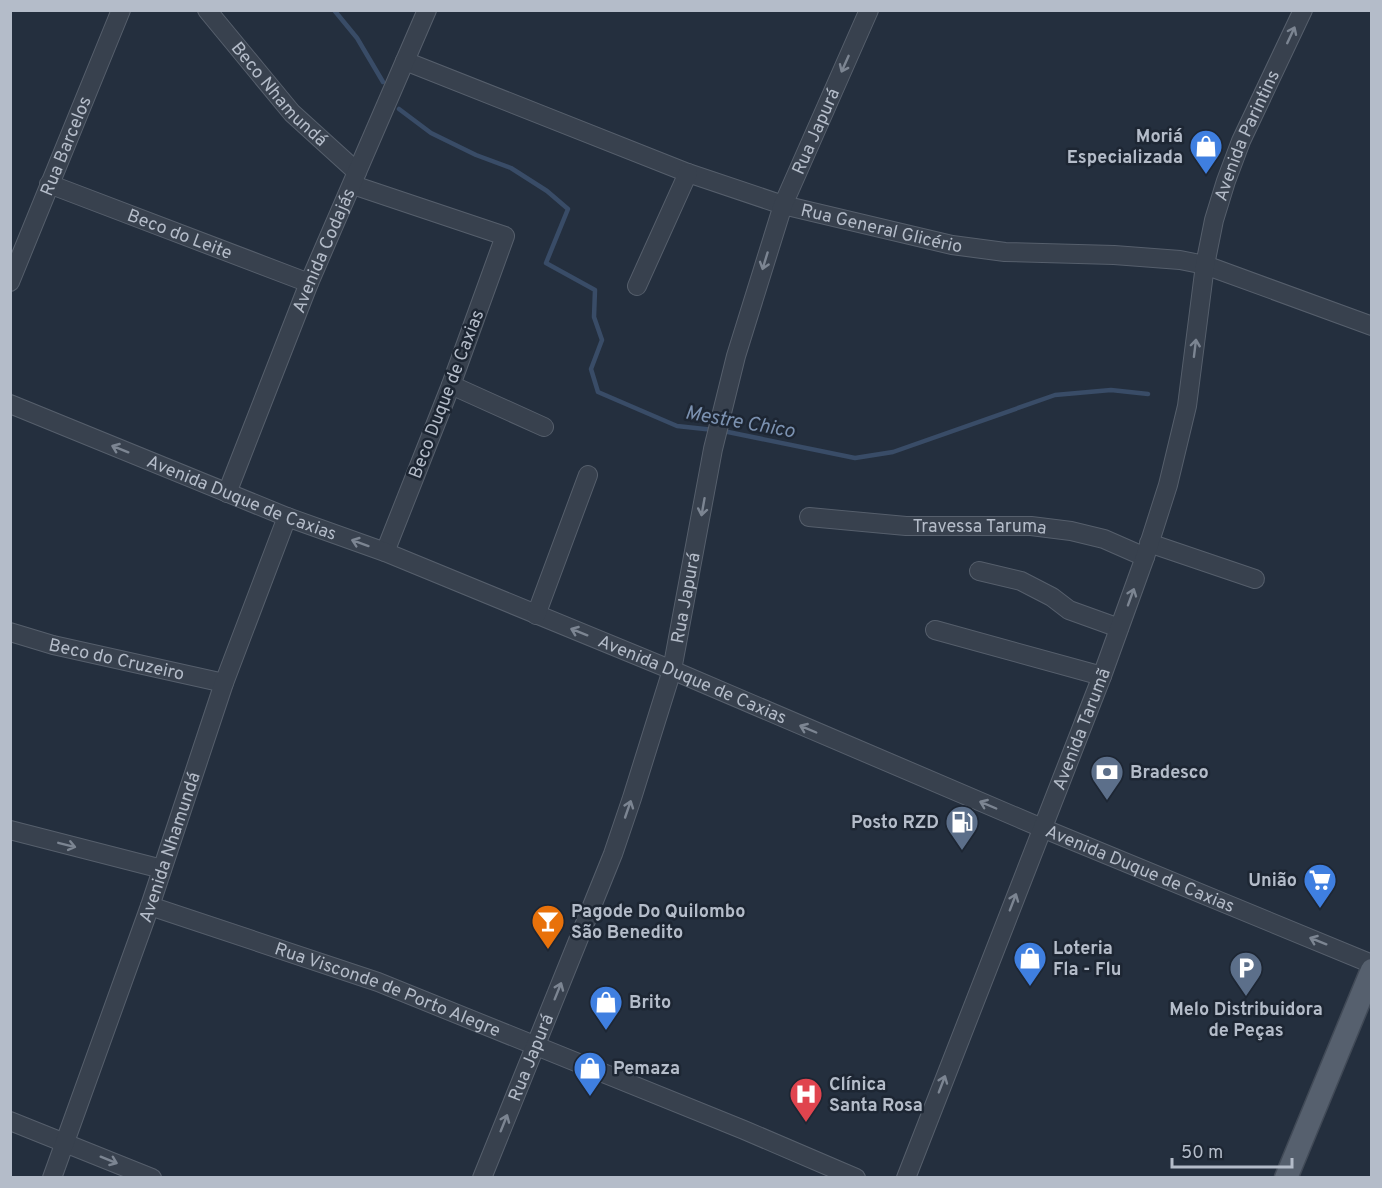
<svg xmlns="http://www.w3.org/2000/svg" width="1382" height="1188" font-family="Overpass,sans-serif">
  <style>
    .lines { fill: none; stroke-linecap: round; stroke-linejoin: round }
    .stream { stroke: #394c67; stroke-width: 4.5 }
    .minor-casing { stroke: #565f6c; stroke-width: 20 }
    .major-casing { stroke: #414a57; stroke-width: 25 }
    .minor { stroke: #38414e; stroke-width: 18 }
    .major { stroke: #56606e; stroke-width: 22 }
    .oneway { stroke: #7c8592 }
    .labels { text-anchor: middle; stroke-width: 5; stroke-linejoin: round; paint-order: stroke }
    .street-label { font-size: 18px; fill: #b4bcc9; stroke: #1d2633 }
    .poi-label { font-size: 18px; font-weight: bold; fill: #b4bcc9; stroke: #1d2633; text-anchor: start }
    .water-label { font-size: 20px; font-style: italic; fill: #7c92b1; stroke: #1d2633 }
  </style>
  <rect width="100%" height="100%" fill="#242f3e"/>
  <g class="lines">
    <g class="stream">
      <polyline points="334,10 357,38 383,82"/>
      <polyline points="399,109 431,133 476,155 511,168 547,191 568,209 546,263 595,290 594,317 602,340 591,369 598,392 677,426 714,430"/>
      <polyline points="723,431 855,458 893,452 1055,395 1111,390 1148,394"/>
    </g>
    <defs>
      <g id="minor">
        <path id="s1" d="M 207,10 L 292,113 L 357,172"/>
        <path id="s2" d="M 405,61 L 688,173 L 783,205 L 952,245 L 1005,252 L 1114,255 L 1180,260 L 1205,265 L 1372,326"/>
        <path id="s3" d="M 49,184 L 309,283"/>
        <polyline points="353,185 505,236 451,385 385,552"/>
        <path id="s4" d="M 10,282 L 121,10"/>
        <polyline points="637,286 688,173"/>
        <polyline points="451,385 544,427"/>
        <path id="s5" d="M 10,404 L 287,517 L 385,552 L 672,670 L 1042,828 L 1372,964"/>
        <path id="s6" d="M 227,493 L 309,283 L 427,10"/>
        <path id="s7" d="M 809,517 L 906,526 L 1031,526 L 1071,531 L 1104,539 L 1145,557"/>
        <polyline points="1149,543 1255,579"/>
        <polyline points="979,571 1021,581 1052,597 1069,610 1119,628"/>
        <polyline points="536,615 588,475"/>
        <polyline points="935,630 1102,676"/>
        <path id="s8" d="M 10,632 L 53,645 L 224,683"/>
        <polyline points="10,830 162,869"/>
        <path id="s9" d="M 150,906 L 378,982 L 744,1130 L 856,1178"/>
        <polyline points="10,1121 152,1178"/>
        <path id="s10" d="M 52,1178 L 150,906 L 224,683 L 287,517"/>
        <path id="s11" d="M 482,1178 L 613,854 L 632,798 L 672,670 L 713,449 L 736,356 L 783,205 L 869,10"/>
        <path id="s12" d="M 906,1178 L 1102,676 L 1145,557 L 1168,485 L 1187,406 L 1205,265 L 1214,220 L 1226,181 L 1241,141 L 1303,10"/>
      </g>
      <polyline id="major" points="1286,1178 1372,970"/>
    </defs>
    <use href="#minor" class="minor-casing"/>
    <use href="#major" class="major-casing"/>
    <use href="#minor" class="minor"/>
    <use href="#major" class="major"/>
  </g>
  <defs><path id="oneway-shaft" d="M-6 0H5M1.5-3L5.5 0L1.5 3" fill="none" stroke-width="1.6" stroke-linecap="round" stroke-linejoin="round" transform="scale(1.5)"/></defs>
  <g class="oneway">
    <use href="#oneway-shaft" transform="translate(1291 35) rotate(-65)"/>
    <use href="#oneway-shaft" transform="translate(845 64) rotate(114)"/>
    <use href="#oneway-shaft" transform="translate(765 261) rotate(107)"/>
    <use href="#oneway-shaft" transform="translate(1195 348) rotate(-83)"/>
    <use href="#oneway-shaft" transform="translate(120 449) rotate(-158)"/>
    <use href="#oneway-shaft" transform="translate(703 507) rotate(100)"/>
    <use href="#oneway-shaft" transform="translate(360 543) rotate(-160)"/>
    <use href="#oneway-shaft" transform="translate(1131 597) rotate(-70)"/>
    <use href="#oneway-shaft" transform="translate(579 632) rotate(-158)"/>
    <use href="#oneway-shaft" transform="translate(808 729) rotate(-157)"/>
    <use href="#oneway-shaft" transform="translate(988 805) rotate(-157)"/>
    <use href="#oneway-shaft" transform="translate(628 809) rotate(-71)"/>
    <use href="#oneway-shaft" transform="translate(67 845) rotate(14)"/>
    <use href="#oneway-shaft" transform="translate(1013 902) rotate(-69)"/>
    <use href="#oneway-shaft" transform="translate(1318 941) rotate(-158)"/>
    <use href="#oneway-shaft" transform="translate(558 991) rotate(-68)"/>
    <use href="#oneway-shaft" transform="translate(942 1084) rotate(-69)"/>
    <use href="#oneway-shaft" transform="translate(504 1123) rotate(-68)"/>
    <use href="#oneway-shaft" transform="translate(109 1160) rotate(22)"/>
  </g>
  <defs>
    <symbol id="shop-pin" viewBox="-11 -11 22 30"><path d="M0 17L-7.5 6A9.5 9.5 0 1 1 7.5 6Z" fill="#3f7fe0" stroke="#1d2633"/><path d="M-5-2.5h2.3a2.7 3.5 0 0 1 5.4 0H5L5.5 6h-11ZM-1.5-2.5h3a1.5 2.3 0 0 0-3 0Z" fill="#fff"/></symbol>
    <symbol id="bank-pin" viewBox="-11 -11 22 30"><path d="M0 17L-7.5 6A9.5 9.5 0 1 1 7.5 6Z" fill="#5c6f8a" stroke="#1d2633"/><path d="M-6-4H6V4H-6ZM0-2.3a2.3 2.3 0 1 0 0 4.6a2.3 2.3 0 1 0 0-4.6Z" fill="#fff"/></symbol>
    <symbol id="fuel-pin" viewBox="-11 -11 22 30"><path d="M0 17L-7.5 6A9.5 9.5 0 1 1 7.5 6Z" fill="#5c6f8a" stroke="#1d2633"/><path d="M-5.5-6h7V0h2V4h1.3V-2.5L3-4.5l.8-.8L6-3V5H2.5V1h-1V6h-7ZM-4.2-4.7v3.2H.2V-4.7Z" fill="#fff"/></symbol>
    <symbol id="supermarket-pin" viewBox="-11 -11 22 30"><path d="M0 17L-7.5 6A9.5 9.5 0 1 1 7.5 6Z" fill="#3f7fe0" stroke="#1d2633"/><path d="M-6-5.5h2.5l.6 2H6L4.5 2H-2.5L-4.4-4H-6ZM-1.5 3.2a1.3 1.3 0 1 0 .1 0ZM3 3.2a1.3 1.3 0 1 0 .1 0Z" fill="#fff"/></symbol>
    <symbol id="bar-pin" viewBox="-11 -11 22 30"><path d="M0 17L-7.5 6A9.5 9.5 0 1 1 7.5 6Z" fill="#e8710a" stroke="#1d2633"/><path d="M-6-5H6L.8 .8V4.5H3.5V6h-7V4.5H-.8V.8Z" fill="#fff"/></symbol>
    <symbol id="parking-pin" viewBox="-11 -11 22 30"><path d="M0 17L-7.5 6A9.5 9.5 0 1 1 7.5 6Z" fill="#5c6f8a" stroke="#1d2633"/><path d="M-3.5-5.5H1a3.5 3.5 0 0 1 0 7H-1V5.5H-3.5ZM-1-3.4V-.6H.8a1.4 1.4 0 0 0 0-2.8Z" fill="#fff"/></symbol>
    <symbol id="hospital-pin" viewBox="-11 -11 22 30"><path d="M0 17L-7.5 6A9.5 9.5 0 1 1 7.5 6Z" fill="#e0444e" stroke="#1d2633"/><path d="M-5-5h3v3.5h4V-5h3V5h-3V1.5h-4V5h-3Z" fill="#fff"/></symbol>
  </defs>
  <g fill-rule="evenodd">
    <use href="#shop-pin" x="1187" y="127" width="38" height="52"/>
    <use href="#bank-pin" x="1088" y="753" width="38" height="52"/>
    <use href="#fuel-pin" x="943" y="803" width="38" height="52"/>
    <use href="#supermarket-pin" x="1301" y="861" width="38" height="52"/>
    <use href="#bar-pin" x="529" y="902" width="38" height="52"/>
    <use href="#shop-pin" x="1011" y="939" width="38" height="52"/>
    <use href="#parking-pin" x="1227" y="949" width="38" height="52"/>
    <use href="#shop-pin" x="587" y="983" width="38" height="52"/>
    <use href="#shop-pin" x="571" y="1049" width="38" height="52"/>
    <use href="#hospital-pin" x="787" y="1075" width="38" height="52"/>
  </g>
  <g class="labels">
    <g class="street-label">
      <text dy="6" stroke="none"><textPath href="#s1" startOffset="111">Beco Nhamundá</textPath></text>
      <text dy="6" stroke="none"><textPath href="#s11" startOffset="1102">Rua Japurá</textPath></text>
      <text dy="6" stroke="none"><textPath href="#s12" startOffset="1101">Avenida Parintins</textPath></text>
      <text dy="6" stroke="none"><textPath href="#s4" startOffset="147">Rua Barcelos</textPath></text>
      <text dy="6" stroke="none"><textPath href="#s2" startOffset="506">Rua General Glicério</textPath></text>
      <text dy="6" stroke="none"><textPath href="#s3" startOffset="140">Beco do Leite</textPath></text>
      <text dy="6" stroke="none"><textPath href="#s6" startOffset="261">Avenida Codajás</textPath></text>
      <text transform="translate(446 394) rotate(-69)" y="6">Beco Duque de Caxias</text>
      <text dy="6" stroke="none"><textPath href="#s5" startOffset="250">Avenida Duque de Caxias</textPath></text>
      <text dy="6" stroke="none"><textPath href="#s7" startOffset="171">Travessa Taruma</textPath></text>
      <text dy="6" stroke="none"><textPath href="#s11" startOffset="616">Rua Japurá</textPath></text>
      <text dy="6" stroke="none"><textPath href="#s8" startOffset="110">Beco do Cruzeiro</textPath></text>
      <text dy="6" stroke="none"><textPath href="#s5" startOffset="736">Avenida Duque de Caxias</textPath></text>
      <text dy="6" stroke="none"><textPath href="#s12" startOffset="482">Avenida Tarumã</textPath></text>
      <text dy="6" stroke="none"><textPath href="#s10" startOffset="351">Avenida Nhamundá</textPath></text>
      <text dy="6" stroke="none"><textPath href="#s5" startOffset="1222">Avenida Duque de Caxias</textPath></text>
      <text dy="6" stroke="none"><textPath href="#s9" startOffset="252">Rua Visconde de Porto Alegre</textPath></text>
      <text dy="6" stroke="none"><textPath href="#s11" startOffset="130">Rua Japurá</textPath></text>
    </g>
    <g class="poi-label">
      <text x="1183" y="142" text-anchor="end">Moriá<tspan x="1183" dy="21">Especializada</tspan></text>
      <text x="1130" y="778">Bradesco</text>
      <text x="939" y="828" text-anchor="end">Posto RZD</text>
      <text x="1297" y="886" text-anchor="end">União</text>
      <text x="571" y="917">Pagode Do Quilombo<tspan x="571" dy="21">São Benedito</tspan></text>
      <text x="1053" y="954">Loteria<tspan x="1053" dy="21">Fla - Flu</tspan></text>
      <text x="629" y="1008">Brito</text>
      <text x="1246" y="1015" text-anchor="middle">Melo Distribuidora<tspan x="1246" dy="21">de Peças</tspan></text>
      <text x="613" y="1074">Pemaza</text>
      <text x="829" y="1090">Clínica<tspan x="829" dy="21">Santa Rosa</tspan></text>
    </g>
    <g class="water-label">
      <text transform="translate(740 421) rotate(10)" y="7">Mestre Chico</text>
    </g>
  </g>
  <rect width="1382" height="1188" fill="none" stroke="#b4bcc9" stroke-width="24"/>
  <path d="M1172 1158v9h120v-9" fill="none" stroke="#b4bcc9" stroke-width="3"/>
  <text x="1181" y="1158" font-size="18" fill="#b4bcc9" stroke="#1d2633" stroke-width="4.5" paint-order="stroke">50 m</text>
</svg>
